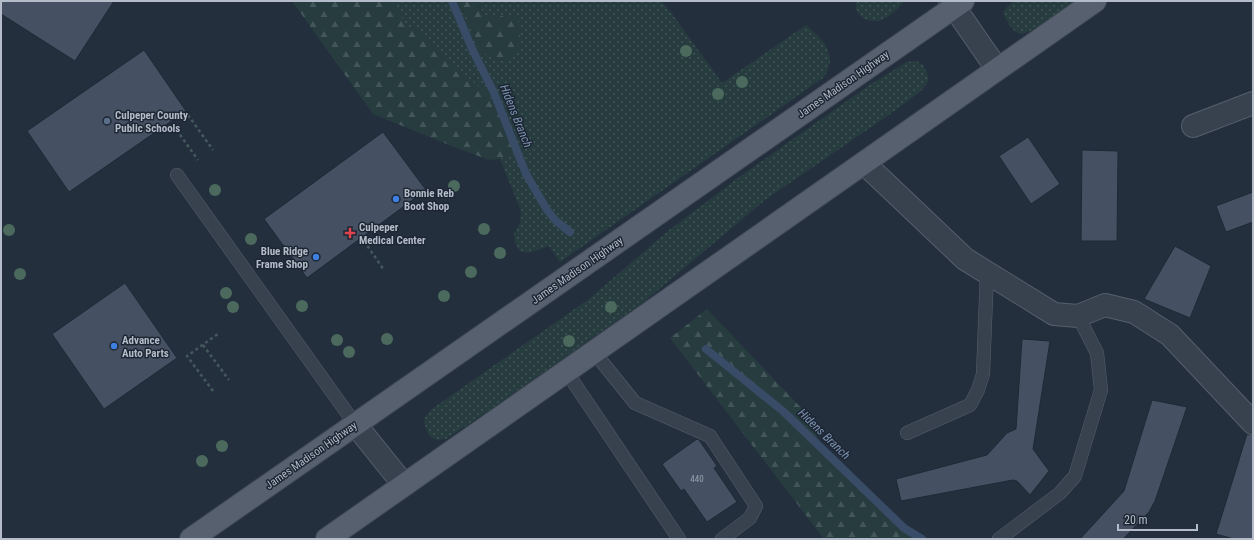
<svg xmlns="http://www.w3.org/2000/svg" width="1254" height="540" font-family="'Roboto Condensed',sans-serif">
  <style>
    .grass { fill: url(#grass-dots) }
    .forest { fill: url(#forest-firs) }
    .lines { fill: none; stroke-linecap: round; stroke-linejoin: round }
    .stream { stroke: #394c67; stroke-width: 8 }
    .building { fill: #455162; stroke: #1f2835 }
    .lane-casing { stroke: #565f6c; stroke-width: 14 }
    .street-casing { stroke: #565f6c; stroke-width: 24 }
    .primary-casing { stroke: #414a57; stroke-width: 24 }
    .path { stroke: #44595c; stroke-width: 2.5; stroke-dasharray: 3 3; stroke-linecap: butt }
    .lane { stroke: #38414e; stroke-width: 13 }
    .street { stroke: #38414e; stroke-width: 22 }
    .primary { stroke: #56606e; stroke-width: 22 }
    .tree { fill: #4b6a5d }
    .service-dot { fill: #5c6f8a; stroke: #1d2633; stroke-width: 1.5 }
    .shop-dot { fill: #3f7fe0; stroke: #1d2633; stroke-width: 1.5 }
    .health-dot { fill: #e0444e; stroke: #1d2633; stroke-width: 1.5 }
    .labels { text-anchor: middle; stroke-width: 3; stroke-linejoin: round; paint-order: stroke }
    .number-label { font-size: 9px; fill: #98a1af }
    .street-label { font-size: 11px; fill: #b4bcc9; stroke: #1d2633 }
    .poi-label { font-size: 11px; font-weight: bold; fill: #b4bcc9; stroke: #1d2633; text-anchor: start }
    .water-label { font-size: 12px; font-style: italic; fill: #7c92b1; stroke: #1d2633 }
  </style>
  <defs>
    <pattern id="grass-dots" width="8" height="8" patternUnits="userSpaceOnUse"><rect width="8" height="8" fill="#263c3f"/><path d="M2 2h.1M6 6h.1" fill="none" stroke="#435659" stroke-width="1.8" stroke-linecap="round"/></pattern>
    <pattern id="forest-firs" width="22" height="20" patternUnits="userSpaceOnUse"><rect width="22" height="20" fill="#263c3f"/><path d="M5 1l3.5 6h-7zM16 11l3.5 6h-7z" fill="#435659"/></pattern>
  </defs>
  <rect width="100%" height="100%" fill="#242f3e"/>
  <g class="grass">
    <path d="M 395,1 L 455,1 L 464,12 L 472,28 L 476,44 L 484,53 L 500,61 L 507,15 L 496,18 L 486,17 L 476,1 L 661,1 L 670,11 L 722,83 L 806,25 C 823,39 840,56 823,78 L 560,262 L 549,246 L 528,253 L 520,251 L 515,243 L 514,234 L 520,222 L 521,211 L 500,159 L 511,152 L 451,62 L 424,33 L 411,28 L 404,23 Z"/>
    <path d="M 858,1 L 904,1 C 896,13 876,29 862,17 C 857,13 855,9 856,3 Z"/>
    <path d="M 1014,1 L 1075,1 C 1064,8 1032,34 1021,34 C 1013,33 1005,19 1003,12 L 1008,6 Z"/>
    <polygon points="913,61 917,61 924,66 928,76 928,81 926,85 921,91 893,112 765,200 645,301 484,414 446,439 437,440 432,438 428,434 424,422 425,417 432,409 589,299 668,231 742,175 871,84 907,62"/>
  </g>
  <g class="forest">
    <polygon points="292,1 395,1 404,23 411,28 424,33 451,62 486,93 514,129 516,144 511,152 500,159 489,160 454,147 373,114"/>
    <path d="M 456,1 L 476,1 L 479,7 L 486,17 C 489,17 493,18 496,18 C 501,17 504,14 509,15 C 527,19 519,44 516,55 L 500,61 L 484,53 L 476,44 L 472,28 L 464,12 Z"/>
    <polygon points="707,309 807,414 823,450 919,537 894,518 896,526 920,539 824,539 670,338"/>
  </g>
  <g class="lines">
    <g class="stream">
      <polyline points="452,1 473,51 494,93 526,174 547,210 556,221 570,232"/>
      <polyline points="706,349 784,412 904,528 922,539"/>
    </g>
  </g>
  <g class="building">
    <polygon points="1,1 114,1 75,61 1,14"/>
    <polygon points="144,50 186,111 69,192 27,131"/>
    <polygon points="383,132 426,190 307,278 264,219"/>
    <polygon points="1028,137 1060,184 1031,204 999,156"/>
    <polygon points="1082,150 1118,151 1117,241 1081,241"/>
    <polygon points="1253,192 1253,222 1226,232 1216,206"/>
    <polygon points="1175,246 1211,266 1190,318 1144,299"/>
    <polygon points="125,283 177,358 104,409 52,334"/>
    <polygon points="1022,339 1050,341 1033,449 1049,471 1030,495 1017,481 1013,480 901,501 896,479 987,455 1007,433 1016,429"/>
    <polygon points="1152,400 1187,407 1155,501 1149,512 1123,539 1080,539 1124,491"/>
    <polygon points="1247,434 1253,435 1253,539 1234,539 1216,534"/>
    <polygon points="697,439 699,440 717,466 714,468 737,502 707,522 684,489 681,491 662,464"/>
  </g>
  <g class="lines">
    <defs>
      <g id="lane">
        <polyline points="177,175 355,424"/>
        <polyline points="594,352 635,403 710,436 756,506 750,518 722,539"/>
        <polyline points="566,371 679,539"/>
        <polyline points="907,433 970,405 978,390 983,374 987,273"/>
        <polyline points="999,539 1060,493 1075,476 1101,390 1097,353 1078,316"/>
      </g>
      <g id="street">
        <polyline points="950,1 997,69"/>
        <polyline points="1193,126 1253,103"/>
        <polyline points="864,163 965,259 1054,314 1078,316 1105,305 1134,312 1170,335 1253,423"/>
        <polyline points="355,424 404,485"/>
      </g>
      <g id="primary">
        <polyline points="191,539 963,1"/>
        <polyline points="327,539 1095,1"/>
      </g>
    </defs>
    <use href="#lane" class="lane-casing"/>
    <use href="#street" class="street-casing"/>
    <use href="#primary" class="primary-casing"/>
    <g class="path">
      <polyline points="188,115 213,150"/>
      <polyline points="173,125 198,160"/>
      <polyline points="364,241 384,270"/>
      <polyline points="203,345 229,380"/>
      <polyline points="213,391 187,356 218,334"/>
    </g>
    <use href="#lane" class="lane"/>
    <use href="#street" class="street"/>
    <use href="#primary" class="primary"/>
  </g>
  <g class="tree">
    <circle cx="686" cy="51" r="6"/>
    <circle cx="742" cy="82" r="6"/>
    <circle cx="718" cy="94" r="6"/>
    <circle cx="454" cy="186" r="6"/>
    <circle cx="215" cy="190" r="6"/>
    <circle cx="484" cy="229" r="6"/>
    <circle cx="9" cy="230" r="6"/>
    <circle cx="251" cy="239" r="6"/>
    <circle cx="500" cy="253" r="6"/>
    <circle cx="471" cy="272" r="6"/>
    <circle cx="20" cy="274" r="6"/>
    <circle cx="226" cy="293" r="6"/>
    <circle cx="444" cy="296" r="6"/>
    <circle cx="302" cy="306" r="6"/>
    <circle cx="233" cy="307" r="6"/>
    <circle cx="611" cy="307" r="6"/>
    <circle cx="387" cy="339" r="6"/>
    <circle cx="337" cy="340" r="6"/>
    <circle cx="569" cy="341" r="6"/>
    <circle cx="349" cy="352" r="6"/>
    <circle cx="222" cy="446" r="6"/>
    <circle cx="202" cy="461" r="6"/>
  </g>
  <circle class="service-dot" cx="107" cy="121" r="4"/>
  <g class="shop-dot">
    <circle cx="396" cy="199" r="4"/>
    <circle cx="316" cy="257" r="4"/>
    <circle cx="114" cy="346" r="4"/>
  </g>
  <path class="health-dot" d="M348 227h4v4h4v4h-4v4h-4v-4h-4v-4h4z"/>
  <g class="labels">
    <g class="number-label">
      <text x="697" y="482">440</text>
    </g>
    <g class="street-label">
      <text transform="translate(843 84) rotate(-35)" y="4">James Madison Highway</text>
      <text transform="translate(577 270) rotate(-35)" y="4">James Madison Highway</text>
      <text transform="translate(311 455) rotate(-35)" y="4">James Madison Highway</text>
    </g>
    <g class="poi-label">
      <text x="115" y="119">Culpeper County<tspan x="115" dy="13">Public Schools</tspan></text>
      <text x="404" y="197">Bonnie Reb<tspan x="404" dy="13">Boot Shop</tspan></text>
      <text x="359" y="231">Culpeper<tspan x="359" dy="13">Medical Center</tspan></text>
      <text x="308" y="255" text-anchor="end">Blue Ridge<tspan x="308" dy="13">Frame Shop</tspan></text>
      <text x="122" y="344">Advance<tspan x="122" dy="13">Auto Parts</tspan></text>
    </g>
    <g class="water-label">
      <text transform="translate(516 116) rotate(68)" y="4">Hidens Branch</text>
      <text transform="translate(824 434) rotate(44)" y="4">Hidens Branch</text>
    </g>
  </g>
  <rect width="1254" height="540" fill="none" stroke="#b4bcc9" stroke-width="4"/>
  <path d="M1118 524v6h79v-6" fill="none" stroke="#b4bcc9" stroke-width="2"/>
  <text x="1124" y="524" font-size="12" fill="#b4bcc9" stroke="#1d2633" stroke-width="3" paint-order="stroke">20 m</text>
</svg>
